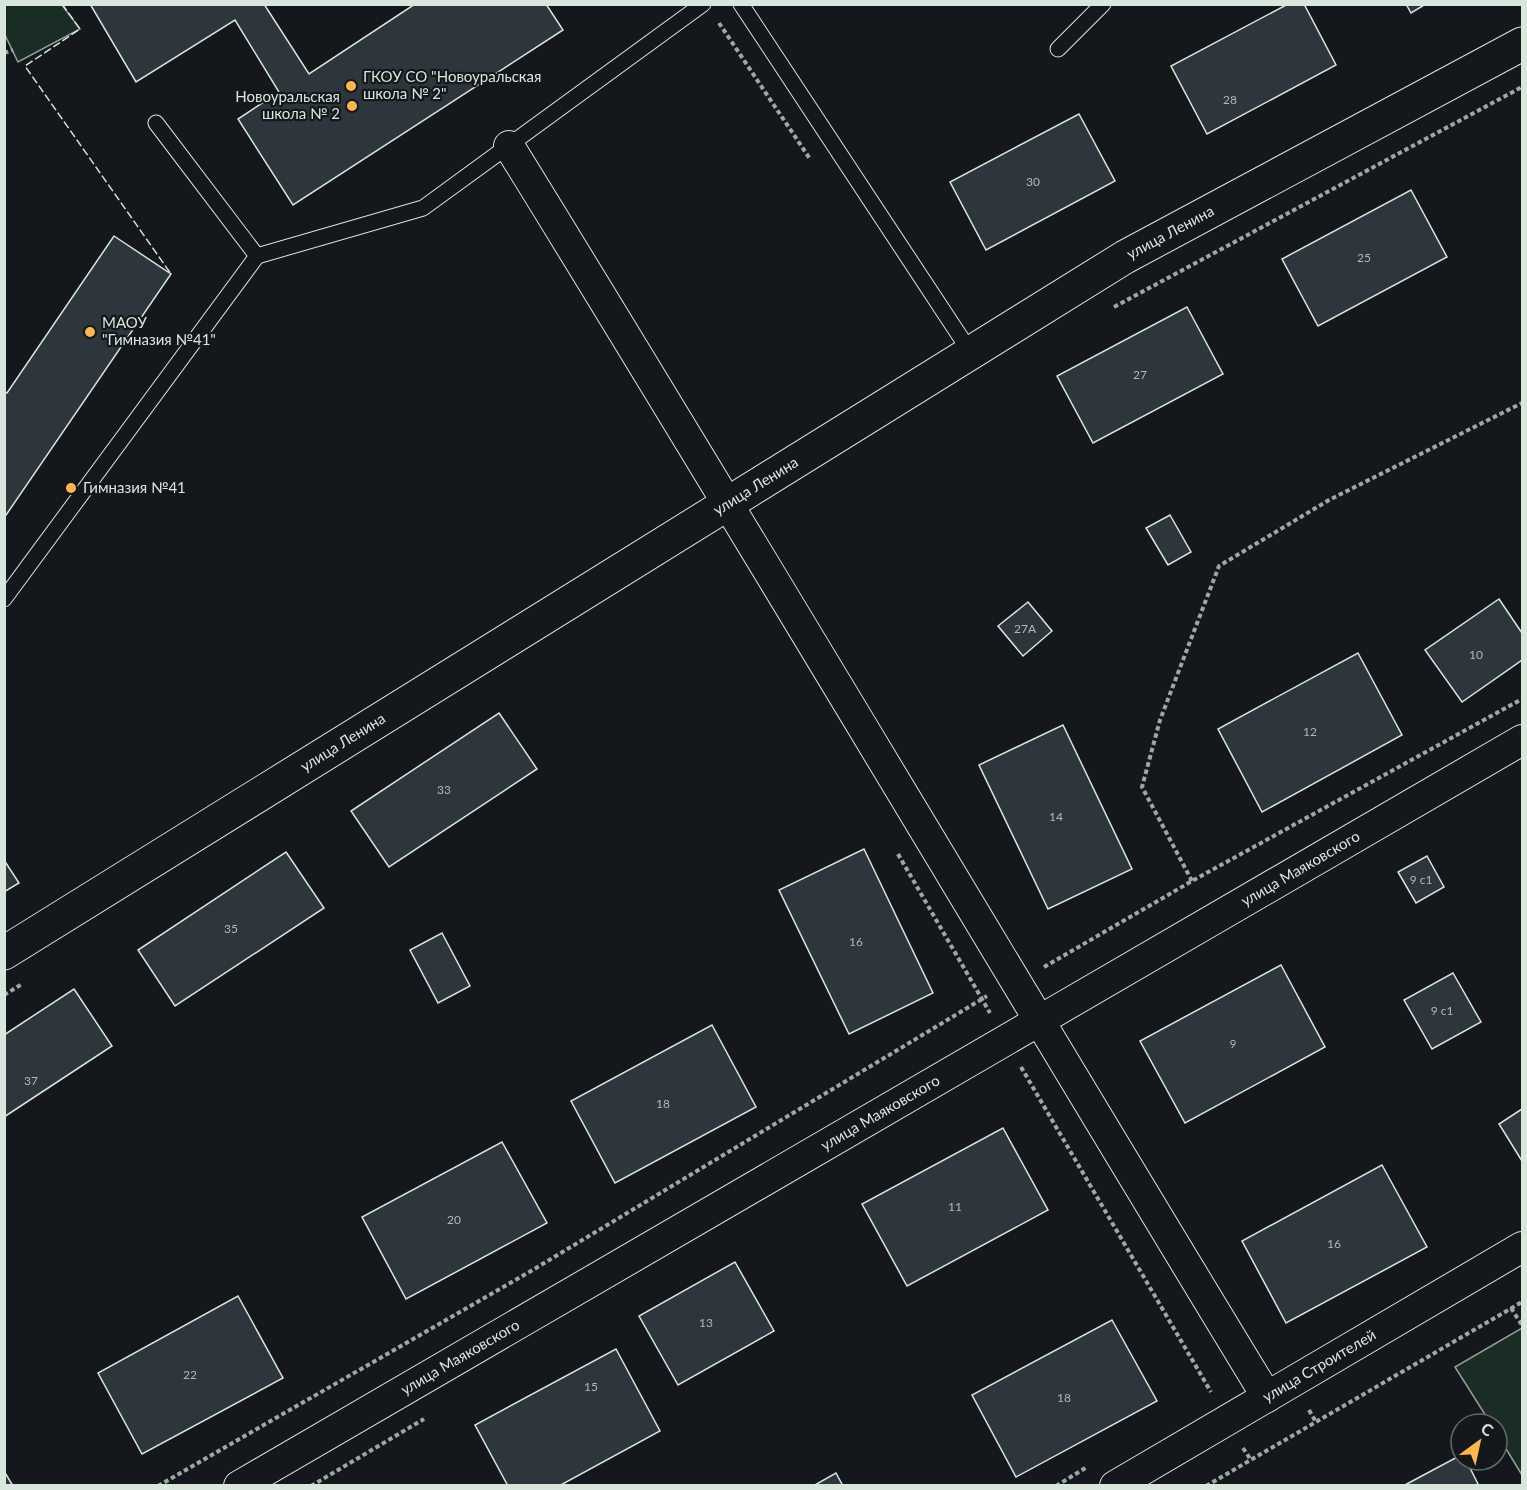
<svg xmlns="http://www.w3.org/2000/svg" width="1527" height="1490" font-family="Lato,sans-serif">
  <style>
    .green { fill: #1a2d24; stroke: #939e99; stroke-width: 1.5 }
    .building { fill: #2c363c; stroke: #d8e6dc; stroke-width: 1.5 }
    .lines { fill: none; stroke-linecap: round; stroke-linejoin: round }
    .service-casing { stroke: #d8e6dc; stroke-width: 17 }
    .minor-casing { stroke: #d8e6dc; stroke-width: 32 }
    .secondary-casing { stroke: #d8e6dc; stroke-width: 35 }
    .path { stroke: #9da8a2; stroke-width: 4; stroke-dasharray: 4.5 3; stroke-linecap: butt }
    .service { stroke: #14181c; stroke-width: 15 }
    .minor { stroke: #14181c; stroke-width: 30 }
    .secondary { stroke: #14181c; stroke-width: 33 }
    .fence { stroke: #d8e6dc; stroke-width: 1.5; stroke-dasharray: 8 3; stroke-linecap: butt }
    .poi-dot { fill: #ffb74d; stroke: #14181c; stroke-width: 2 }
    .labels { text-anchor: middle; stroke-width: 4.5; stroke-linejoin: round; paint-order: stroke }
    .number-label { font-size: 12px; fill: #adbab4 }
    .poi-label { font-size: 15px; fill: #d8e6dc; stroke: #14181c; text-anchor: start }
    .street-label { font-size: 15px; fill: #d8e6dc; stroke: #14181c }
  </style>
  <rect width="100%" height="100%" fill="#14181c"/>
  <g class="green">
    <polygon points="4,5 62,5 80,29 18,62 5,35"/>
    <polygon points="1522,1328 1522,1475 1497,1434 1497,1424 1491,1424 1455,1367"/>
  </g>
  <g class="building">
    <polygon points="90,4 264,4 309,74 415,4 546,4 563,30 293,205 238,119 279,92 235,20 136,82"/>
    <polygon points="1288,4 1304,4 1336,65 1207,134 1171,66"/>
    <polygon points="1406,4 1426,4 1411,13"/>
    <polygon points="1079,114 1115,181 986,250 950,182"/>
    <polygon points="1411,190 1447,257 1318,326 1282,259"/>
    <polygon points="114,236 171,274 4,518 4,391 7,393"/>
    <polygon points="1187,307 1223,374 1093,443 1057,376"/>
    <polygon points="1170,515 1191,552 1168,565 1146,528"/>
    <polygon points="1499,599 1522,633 1522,660 1462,702 1425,650"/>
    <polygon points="1028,602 1052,631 1023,656 998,626"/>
    <polygon points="1358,653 1402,735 1262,812 1218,729"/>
    <polygon points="499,713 537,769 389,867 351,811"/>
    <polygon points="1063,725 1132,869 1048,909 979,765"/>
    <polygon points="864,849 933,993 849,1034 779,890"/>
    <polygon points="286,852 324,908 175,1006 138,950"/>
    <polygon points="1427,856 1444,887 1416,903 1398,872"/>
    <polygon points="4,860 19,883 4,892"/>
    <polygon points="442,933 470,986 438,1003 410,950"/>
    <polygon points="1281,965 1325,1047 1185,1123 1140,1041"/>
    <polygon points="1453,973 1481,1022 1432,1049 1404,1000"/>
    <polygon points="74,989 112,1046 4,1117 4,1035"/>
    <polygon points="712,1025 756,1107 615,1183 571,1101"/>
    <polygon points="1522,1109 1522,1161 1499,1124"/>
    <polygon points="1003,1128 1048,1210 907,1286 862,1204"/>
    <polygon points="502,1142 547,1223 406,1299 362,1217"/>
    <polygon points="1382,1165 1427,1247 1286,1323 1242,1241"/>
    <polygon points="735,1262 774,1331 678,1385 639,1316"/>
    <polygon points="238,1296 283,1378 142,1454 98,1373"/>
    <polygon points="1112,1320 1157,1401 1016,1477 972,1395"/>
    <polygon points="616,1349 660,1431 559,1486 508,1486 475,1425"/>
    <polygon points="1461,1455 1461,1460 1466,1460 1479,1486 1403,1486"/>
    <polygon points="4,1471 13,1486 4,1486"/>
    <polygon points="836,1473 843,1486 813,1486"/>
  </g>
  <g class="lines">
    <defs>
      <g id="service">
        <polyline points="741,4 971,353"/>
        <polyline points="1058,49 1103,4"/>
        <polyline points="156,123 257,256 423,208 703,4"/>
        <polyline points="4,599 257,256"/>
      </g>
      <g id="minor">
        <path d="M 509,146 C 765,560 1013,980 1267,1397"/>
        <path id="s1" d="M 239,1486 L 1522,740"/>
        <path id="s2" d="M 1115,1486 L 1522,1247"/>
      </g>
      <g id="secondary">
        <path id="s3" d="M 4,953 L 1125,257 L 1522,44"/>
      </g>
    </defs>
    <use href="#service" class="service-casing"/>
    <use href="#minor" class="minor-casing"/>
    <use href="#secondary" class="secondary-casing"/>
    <g class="path">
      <polyline points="719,23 810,159"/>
      <polyline points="4,53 13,50"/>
      <polyline points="1114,307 1522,87"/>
      <polyline points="898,854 990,1013"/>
      <polyline points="1192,881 1142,787 1160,720 1219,566 1329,500 1522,403"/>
      <polyline points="1044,967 1192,881 1522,699"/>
      <polyline points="4,995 22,984"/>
      <polyline points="1021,1067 1211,1392"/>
      <polyline points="1511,1308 1522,1325"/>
      <polyline points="1309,1410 1316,1422"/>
      <polyline points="1243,1448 1251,1460"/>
      <polyline points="158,1486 531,1271 987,996"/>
      <polyline points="311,1486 424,1419"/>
      <polyline points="1056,1486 1087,1467"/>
      <polyline points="1206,1486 1522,1302"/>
    </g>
    <use href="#service" class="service"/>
    <use href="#minor" class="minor"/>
    <use href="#secondary" class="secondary"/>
    <polyline class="fence" points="62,4 80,29 25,66 171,274"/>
  </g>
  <g class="poi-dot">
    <circle cx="351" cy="86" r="6"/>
    <circle cx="352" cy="106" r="6"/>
    <circle cx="90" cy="332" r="6"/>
    <circle cx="71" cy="488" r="6"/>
  </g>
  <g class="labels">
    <g class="number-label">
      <text x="1230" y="104">28</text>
      <text x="1033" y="186">30</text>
      <text x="1364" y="262">25</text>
      <text x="1140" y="379">27</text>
      <text x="1025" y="633">27А</text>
      <text x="1476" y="659">10</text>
      <text x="1310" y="736">12</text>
      <text x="444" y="794">33</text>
      <text x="1056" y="821">14</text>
      <text x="1421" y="884">9 с1</text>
      <text x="231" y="933">35</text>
      <text x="856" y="946">16</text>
      <text x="1442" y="1015">9 с1</text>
      <text x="1233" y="1048">9</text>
      <text x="31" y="1085">37</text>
      <text x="663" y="1108">18</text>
      <text x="955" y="1211">11</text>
      <text x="454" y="1224">20</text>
      <text x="1334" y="1248">16</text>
      <text x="706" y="1327">13</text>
      <text x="190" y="1379">22</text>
      <text x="591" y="1391">15</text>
      <text x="1064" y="1402">18</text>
    </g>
    <g class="poi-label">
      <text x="363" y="82">ГКОУ СО "Новоуральская<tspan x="363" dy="17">школа № 2"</tspan></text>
      <text x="340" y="102" text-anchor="end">Новоуральская<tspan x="340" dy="17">школа № 2</tspan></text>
      <text x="102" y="328">МАОУ<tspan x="102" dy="17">"Гимназия №41"</tspan></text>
      <text x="83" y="493">Гимназия №41</text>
    </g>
    <g class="street-label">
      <text dy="5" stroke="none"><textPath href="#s3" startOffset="1371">улица Ленина</textPath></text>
      <text dy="5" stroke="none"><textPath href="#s3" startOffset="885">улица Ленина</textPath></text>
      <text dy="5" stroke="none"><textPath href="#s3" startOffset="399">улица Ленина</textPath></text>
      <text dy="5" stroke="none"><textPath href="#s1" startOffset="1228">улица Маяковского</textPath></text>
      <text dy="5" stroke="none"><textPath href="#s1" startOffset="742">улица Маяковского</textPath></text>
      <text dy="5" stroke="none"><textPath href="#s1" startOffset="256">улица Маяковского</textPath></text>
      <text dy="5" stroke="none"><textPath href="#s2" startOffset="237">улица Строителей</textPath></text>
    </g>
  </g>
  <rect width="1527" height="1490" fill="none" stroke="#d8e6dc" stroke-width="12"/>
  <g transform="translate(1479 1442) rotate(33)"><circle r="28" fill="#14181c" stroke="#626a69" stroke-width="1.5"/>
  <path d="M0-4.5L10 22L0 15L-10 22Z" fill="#ffb74d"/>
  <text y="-9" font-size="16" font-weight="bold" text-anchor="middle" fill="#d8e6dc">С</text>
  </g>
</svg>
